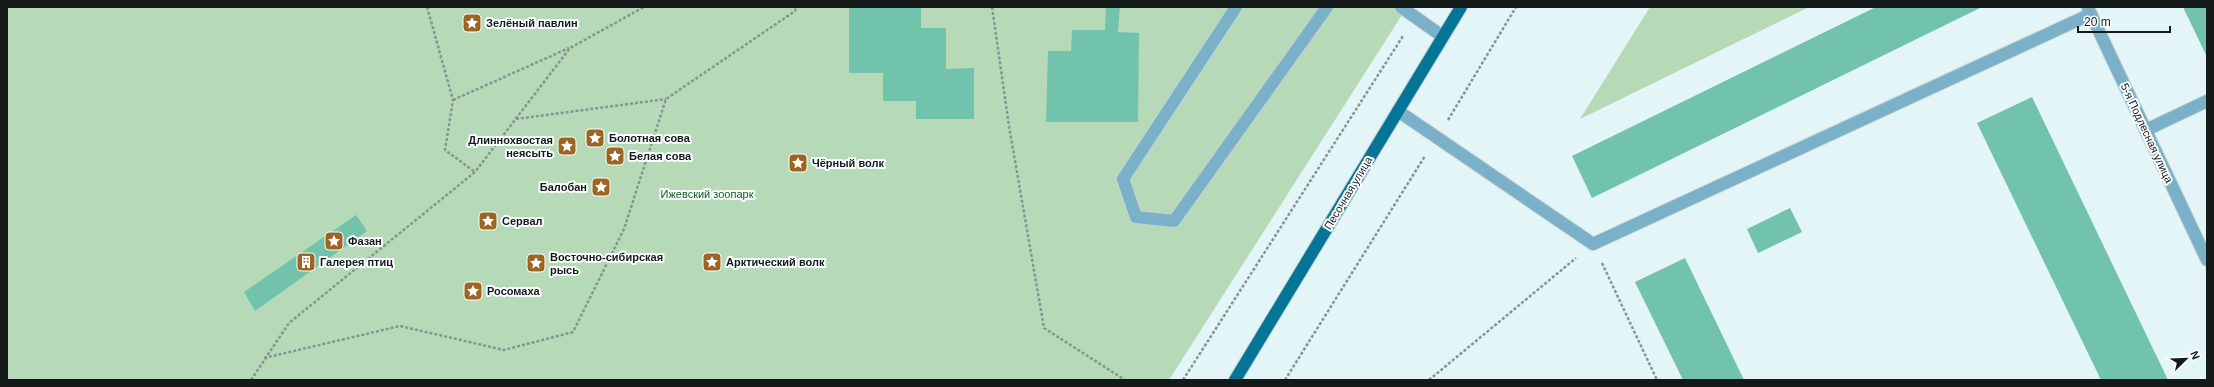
<svg xmlns="http://www.w3.org/2000/svg" width="2214" height="387" font-family="Helvetica,sans-serif">
  <style>
    .green { fill: #b6dab7 }
    .building { fill: #71c3ab }
    .lines { fill: none; stroke-linecap: round; stroke-linejoin: round }
    .minor-casing { stroke: #c2d2d3; stroke-width: 14 }
    .major-casing { stroke: #c2d2d3; stroke-width: 14 }
    .path { stroke: #879495; stroke-width: 2.5; stroke-dasharray: 3 2; stroke-linecap: butt }
    .minor { stroke: #7ab0c8; stroke-width: 12 }
    .major { stroke: #057597; stroke-width: 12 }
    .labels { text-anchor: middle; stroke-width: 4; stroke-linejoin: round; paint-order: stroke }
    .poi-label { font-size: 11px; font-weight: bold; fill: #141a1a; stroke: #fbffff; text-anchor: start }
    .street-label { font-size: 11px; fill: #141a1a; stroke: #fbffff }
    .park-label { font-size: 11px; fill: #105d20; stroke: #fbffff }
  </style>
  <rect width="100%" height="100%" fill="#e3f5f6"/>
  <g class="green">
    <polygon points="7,7 1407,7 1169,380 7,380"/>
    <polygon points="1650,7 1809,7 1580,119"/>
  </g>
  <g class="building">
    <polygon points="849,7 921,7 921,28 946,28 946,69 974,68 974,119 916,119 916,101 883,101 883,73 849,73"/>
    <polygon points="1106,7 1120,7 1118,32 1139,33 1138,122 1046,122 1048,51 1071,51 1072,30 1105,30"/>
    <polygon points="1876,7 1982,7 1592,198 1572,156"/>
    <polygon points="2183,7 2207,7 2207,57"/>
    <polygon points="2032,97 2168,380 2101,380 1977,123"/>
    <polygon points="1790,208 1802,232 1758,253 1747,229"/>
    <polygon points="356,215 367,231 255,311 244,292"/>
    <polygon points="1685,258 1744,380 1683,380 1635,282"/>
  </g>
  <g class="lines">
    <defs>
      <g id="minor">
        <polyline points="1236,7 1123,179 1136,217 1174,221 1327,7"/>
        <polyline points="1401,7 1442,36"/>
        <polyline points="2088,8 2207,260"/>
        <polyline points="1398,111 1593,244 2091,14"/>
        <polyline points="2146,130 2207,101"/>
      </g>
      <polyline id="major" points="1235,380 1461,7"/>
    </defs>
    <use href="#minor" class="minor-casing"/>
    <use href="#major" class="major-casing"/>
    <g class="path">
      <polyline points="427,7 453,100 445,150 475,172"/>
      <polyline points="992,7 1009,126 1044,328 1125,380"/>
      <polyline points="453,100 569,48"/>
      <polyline points="516,119 666,99"/>
      <polyline points="1448,120 1516,7"/>
      <polyline points="1602,263 1657,380"/>
      <polyline points="264,358 400,326 504,350 573,332 624,229 666,99 795,11 796,7"/>
      <polyline points="251,380 289,323 475,172 570,48 644,7"/>
      <polyline points="1183,380 1403,36"/>
      <polyline points="1285,380 1425,156"/>
      <polyline points="1429,380 1576,258"/>
    </g>
    <use href="#minor" class="minor"/>
    <use href="#major" class="major"/>
  </g>
  <defs>
    <symbol id="sight-square" viewBox="-11 -11 22 22"><rect x="-9" y="-9" width="18" height="18" rx="4" fill="#9d6422" stroke="#fbffff"/><path d="M0-6L1.8-2.2L6-1.7L2.9 1.2L3.7 5.4L0 3.3L-3.7 5.4L-2.9 1.2L-6-1.7L-1.8-2.2Z" fill="#fff"/></symbol>
    <symbol id="building-square" viewBox="-11 -11 22 22"><rect x="-9" y="-9" width="18" height="18" rx="4" fill="#9d6422" stroke="#fbffff"/><path d="M-4-6H4V6H1V3H-1V6H-4ZM-2.5-4.3h1.7v1.8h-1.7ZM.8-4.3h1.7v1.8H.8ZM-2.5-1h1.7V.8h-1.7ZM.8-1h1.7V.8H.8Z" fill="#fff"/></symbol>
  </defs>
  <g fill-rule="evenodd">
    <use href="#sight-square" x="461" y="12" width="22" height="22"/>
    <use href="#sight-square" x="584" y="127" width="22" height="22"/>
    <use href="#sight-square" x="556" y="135" width="22" height="22"/>
    <use href="#sight-square" x="604" y="145" width="22" height="22"/>
    <use href="#sight-square" x="787" y="152" width="22" height="22"/>
    <use href="#sight-square" x="590" y="176" width="22" height="22"/>
    <use href="#sight-square" x="477" y="210" width="22" height="22"/>
    <use href="#sight-square" x="323" y="230" width="22" height="22"/>
    <use href="#building-square" x="295" y="251" width="22" height="22"/>
    <use href="#sight-square" x="701" y="251" width="22" height="22"/>
    <use href="#sight-square" x="525" y="252" width="22" height="22"/>
    <use href="#sight-square" x="462" y="280" width="22" height="22"/>
  </g>
  <g class="labels">
    <g class="poi-label">
      <text x="486" y="27">Зелёный павлин</text>
      <text x="609" y="142">Болотная сова</text>
      <text x="553" y="144" text-anchor="end">Длиннохвостая<tspan x="553" dy="13">неясыть</tspan></text>
      <text x="629" y="160">Белая сова</text>
      <text x="812" y="167">Чёрный волк</text>
      <text x="587" y="191" text-anchor="end">Балобан</text>
      <text x="502" y="225">Сервал</text>
      <text x="348" y="245">Фазан</text>
      <text x="550" y="261">Восточно-сибирская<tspan x="550" dy="13">рысь</tspan></text>
      <text x="320" y="266">Галерея птиц</text>
      <text x="726" y="266">Арктический волк</text>
      <text x="487" y="295">Росомаха</text>
    </g>
    <g class="street-label">
      <text transform="translate(2147 133) rotate(65)" y="4">5-я Подлесная улица</text>
      <text transform="translate(1348 193) rotate(-59)" y="4">Песочная улица</text>
    </g>
    <g class="park-label">
      <text x="707" y="198">Ижевский зоопарк</text>
    </g>
  </g>
  <rect width="2214" height="387" fill="none" stroke="#141a1a" stroke-width="16"/>
  <g transform="translate(2186 359) rotate(67)" stroke="#fbffff" stroke-width="3" paint-order="stroke">
  <path d="M0-3L7 15L0 10L-7 15Z" fill="#141a1a"/>
  <text y="-6" font-size="11" font-weight="bold" text-anchor="middle" fill="#141a1a">N</text>
  </g>
  <path d="M2078 26v6h92v-6" fill="none" stroke="#141a1a" stroke-width="2"/>
  <text x="2084" y="26" font-size="12" fill="#141a1a" stroke="#fbffff" stroke-width="3" paint-order="stroke">20 m</text>
</svg>
